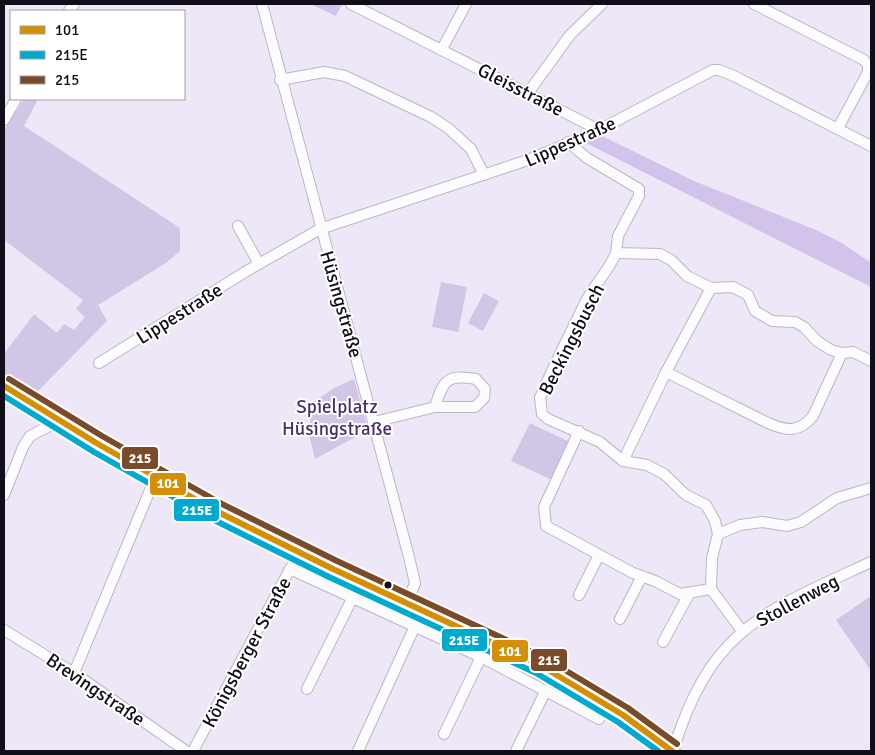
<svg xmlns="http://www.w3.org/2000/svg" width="875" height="755" font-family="Signika,sans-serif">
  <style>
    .green { fill: #d2c6e6 }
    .forest { fill: #d2c3ea }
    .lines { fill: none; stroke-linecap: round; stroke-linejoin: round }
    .minor-casing { stroke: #bbb6c4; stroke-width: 12 }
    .secondary-casing { stroke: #bbb6c4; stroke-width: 18 }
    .minor { stroke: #fcfbfe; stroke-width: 10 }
    .secondary { stroke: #fcfbfe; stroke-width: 15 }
    .bus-1-casing { stroke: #fff; stroke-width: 10 }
    .bus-2-casing { stroke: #fff; stroke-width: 10 }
    .bus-3-casing { stroke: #fff; stroke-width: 10 }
    .bus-1 { stroke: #d48f04; stroke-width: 6 }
    .bus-2 { stroke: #00a9ce; stroke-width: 6 }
    .bus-3 { stroke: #7a4b2a; stroke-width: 6 }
    .bus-dot { fill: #110d19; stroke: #fff; stroke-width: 2 }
    .labels { text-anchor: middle; stroke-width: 4; stroke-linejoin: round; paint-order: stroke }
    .street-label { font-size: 19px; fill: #110d19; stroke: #fff }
    .park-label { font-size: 19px; fill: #4b2e70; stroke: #fff }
    .line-badge { stroke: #fff; stroke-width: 2 }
    .badge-label { font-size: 14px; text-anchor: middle; font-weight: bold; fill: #fff }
  </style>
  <rect width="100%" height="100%" fill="#ede7f8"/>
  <g class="green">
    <polygon points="24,99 38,99 24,126 180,228 180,251 166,263 98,305 107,321 35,394 4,374 4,354 34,314 57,333 64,324 74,330 85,317 76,309 83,300 4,240 4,130"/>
    <polygon points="441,282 467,287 458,332 432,327"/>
    <polygon points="484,293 499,301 483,331 468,323"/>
    <polygon points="354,379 368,430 315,459 308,430 315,401 334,388"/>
    <polygon points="530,423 570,442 552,480 511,461"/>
    <polygon points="349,587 498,656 548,681 608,717 638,739 550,687 348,590"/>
    <polygon points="871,596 871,671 836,620"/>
  </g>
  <g class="forest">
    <polygon points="310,4 342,4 336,16"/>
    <polygon points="600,135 694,181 816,230 842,243 871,263 871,287 586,143"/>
  </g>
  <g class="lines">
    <defs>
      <g id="minor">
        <polyline points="262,4 409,557 415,583 407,604"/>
        <polyline points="351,4 599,130"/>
        <polyline points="754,4 864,60 868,65 868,72 838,128"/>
        <polyline points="69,11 74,4"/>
        <polyline points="442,49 466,4"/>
        <polyline points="280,80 324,72 345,76 431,117 448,128 471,149 484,175"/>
        <polyline points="528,93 570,35 602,4"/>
        <polyline points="4,120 16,99"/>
        <polyline points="568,142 587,158 639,189 639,196 618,236 616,253 660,254 671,260 687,276 711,288 733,287 748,295 755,311 772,321 795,322 804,327 817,341 831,350 842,353 853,352 871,361"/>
        <polyline points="238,226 259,264"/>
        <path d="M 616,253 C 608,272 594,285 585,303 C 570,334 553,366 540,398 L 542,414 L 548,419 L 600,442 L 623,461 L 647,465 L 664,474 L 686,495 L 706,505 L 715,521 L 718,534 L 740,525 L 762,522 L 787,526 L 801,522 L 837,498 L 871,488"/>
        <polyline points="99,363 245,272 320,229 528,160 599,130 713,70 719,70 734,76 871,146"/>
        <path d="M 666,372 L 768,423 C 786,431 799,433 813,416 L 842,353"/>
        <path d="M 374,422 L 435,407 L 475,407 L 484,398 L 485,389 L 476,379 C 446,374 443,381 435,407"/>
        <polyline points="579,431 544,507 546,526 633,573 655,581 680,594 711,589"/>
        <polyline points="623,461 666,372 711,288"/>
        <polyline points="4,495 23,447 30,436 59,421"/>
        <polyline points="718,534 712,558 711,589 742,631"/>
        <polyline points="290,569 481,657 599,719"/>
        <polyline points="579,595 599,555"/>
        <polyline points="620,619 642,576"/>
        <polyline points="4,630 74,673 186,751"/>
        <polyline points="663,642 689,594"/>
        <polyline points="74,673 155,478"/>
        <polyline points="307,689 353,597"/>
        <polyline points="444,734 481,657"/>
        <polyline points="193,751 290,569 302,554"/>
        <polyline points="358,751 415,626"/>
        <polyline points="516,751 546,690"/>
        <path d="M 673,751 C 710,629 763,612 871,562"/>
      </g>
      <polyline id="secondary" points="4,386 98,444 218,512 333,569 540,665 623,715 672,751"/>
    </defs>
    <use href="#minor" class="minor-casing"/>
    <use href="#secondary" class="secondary-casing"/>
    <use href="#minor" class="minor"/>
    <use href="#secondary" class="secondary"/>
    <defs>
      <polyline id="bus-1" points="4,386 98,444 218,512 333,569 540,665 623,715 672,751"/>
      <polyline id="bus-2" points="4,396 94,452 214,520 329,577 536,673 618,722 658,751"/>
      <polyline id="bus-3" points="9,379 102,436 222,504 337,561 545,658 628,708 677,744"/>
    </defs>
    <use href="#bus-1" class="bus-1-casing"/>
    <use href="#bus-2" class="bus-2-casing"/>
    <use href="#bus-3" class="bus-3-casing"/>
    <use href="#bus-1" class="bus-1"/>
    <use href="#bus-2" class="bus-2"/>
    <use href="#bus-3" class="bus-3"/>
  </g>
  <circle class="bus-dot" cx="388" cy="585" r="4.5"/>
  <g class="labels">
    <g class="street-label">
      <text transform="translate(521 89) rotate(27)" y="7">Gleisstraße</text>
      <text transform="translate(570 141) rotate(-24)" y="7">Lippestraße</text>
      <text transform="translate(342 304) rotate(74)" y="7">Hüsingstraße</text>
      <text transform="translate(179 313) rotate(-32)" y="7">Lippestraße</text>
      <text transform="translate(571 339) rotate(-63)" y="7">Beckingsbusch</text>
      <text transform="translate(797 600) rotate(-28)" y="7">Stollenweg</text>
      <text transform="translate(246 652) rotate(-62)" y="7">Königsberger Straße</text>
      <text transform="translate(96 689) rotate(34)" y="7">Brevingstraße</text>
    </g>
    <g class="park-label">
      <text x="337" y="413">Spielplatz<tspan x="337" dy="22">Hüsingstraße</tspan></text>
    </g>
  </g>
  <g class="line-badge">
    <rect x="121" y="446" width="38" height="24" rx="5" fill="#7a4b2a"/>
    <rect x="149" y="472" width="38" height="24" rx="5" fill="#d48f04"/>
    <rect x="173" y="498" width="47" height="24" rx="5" fill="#00a9ce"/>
    <rect x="441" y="628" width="47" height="24" rx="5" fill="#00a9ce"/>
    <rect x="491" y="639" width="38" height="24" rx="5" fill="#d48f04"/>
    <rect x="530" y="648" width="38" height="24" rx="5" fill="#7a4b2a"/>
  </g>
  <g class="badge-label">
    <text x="140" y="463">215</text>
    <text x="168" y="488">101</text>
    <text x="197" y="515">215E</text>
    <text x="464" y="645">215E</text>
    <text x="510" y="656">101</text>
    <text x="549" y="665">215</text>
  </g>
  <rect width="875" height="755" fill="none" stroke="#110d19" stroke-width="10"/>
  <rect x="10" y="10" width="175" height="90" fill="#ffffff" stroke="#a09ea3"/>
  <rect x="20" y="26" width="25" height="8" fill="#d48f04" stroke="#a09ea3"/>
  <text x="55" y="35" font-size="15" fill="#110d19">101</text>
  <rect x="20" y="51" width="25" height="8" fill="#00a9ce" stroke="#a09ea3"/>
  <text x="55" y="60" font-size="15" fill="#110d19">215E</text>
  <rect x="20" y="76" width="25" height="8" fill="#7a4b2a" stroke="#a09ea3"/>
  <text x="55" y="85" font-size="15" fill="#110d19">215</text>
</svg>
